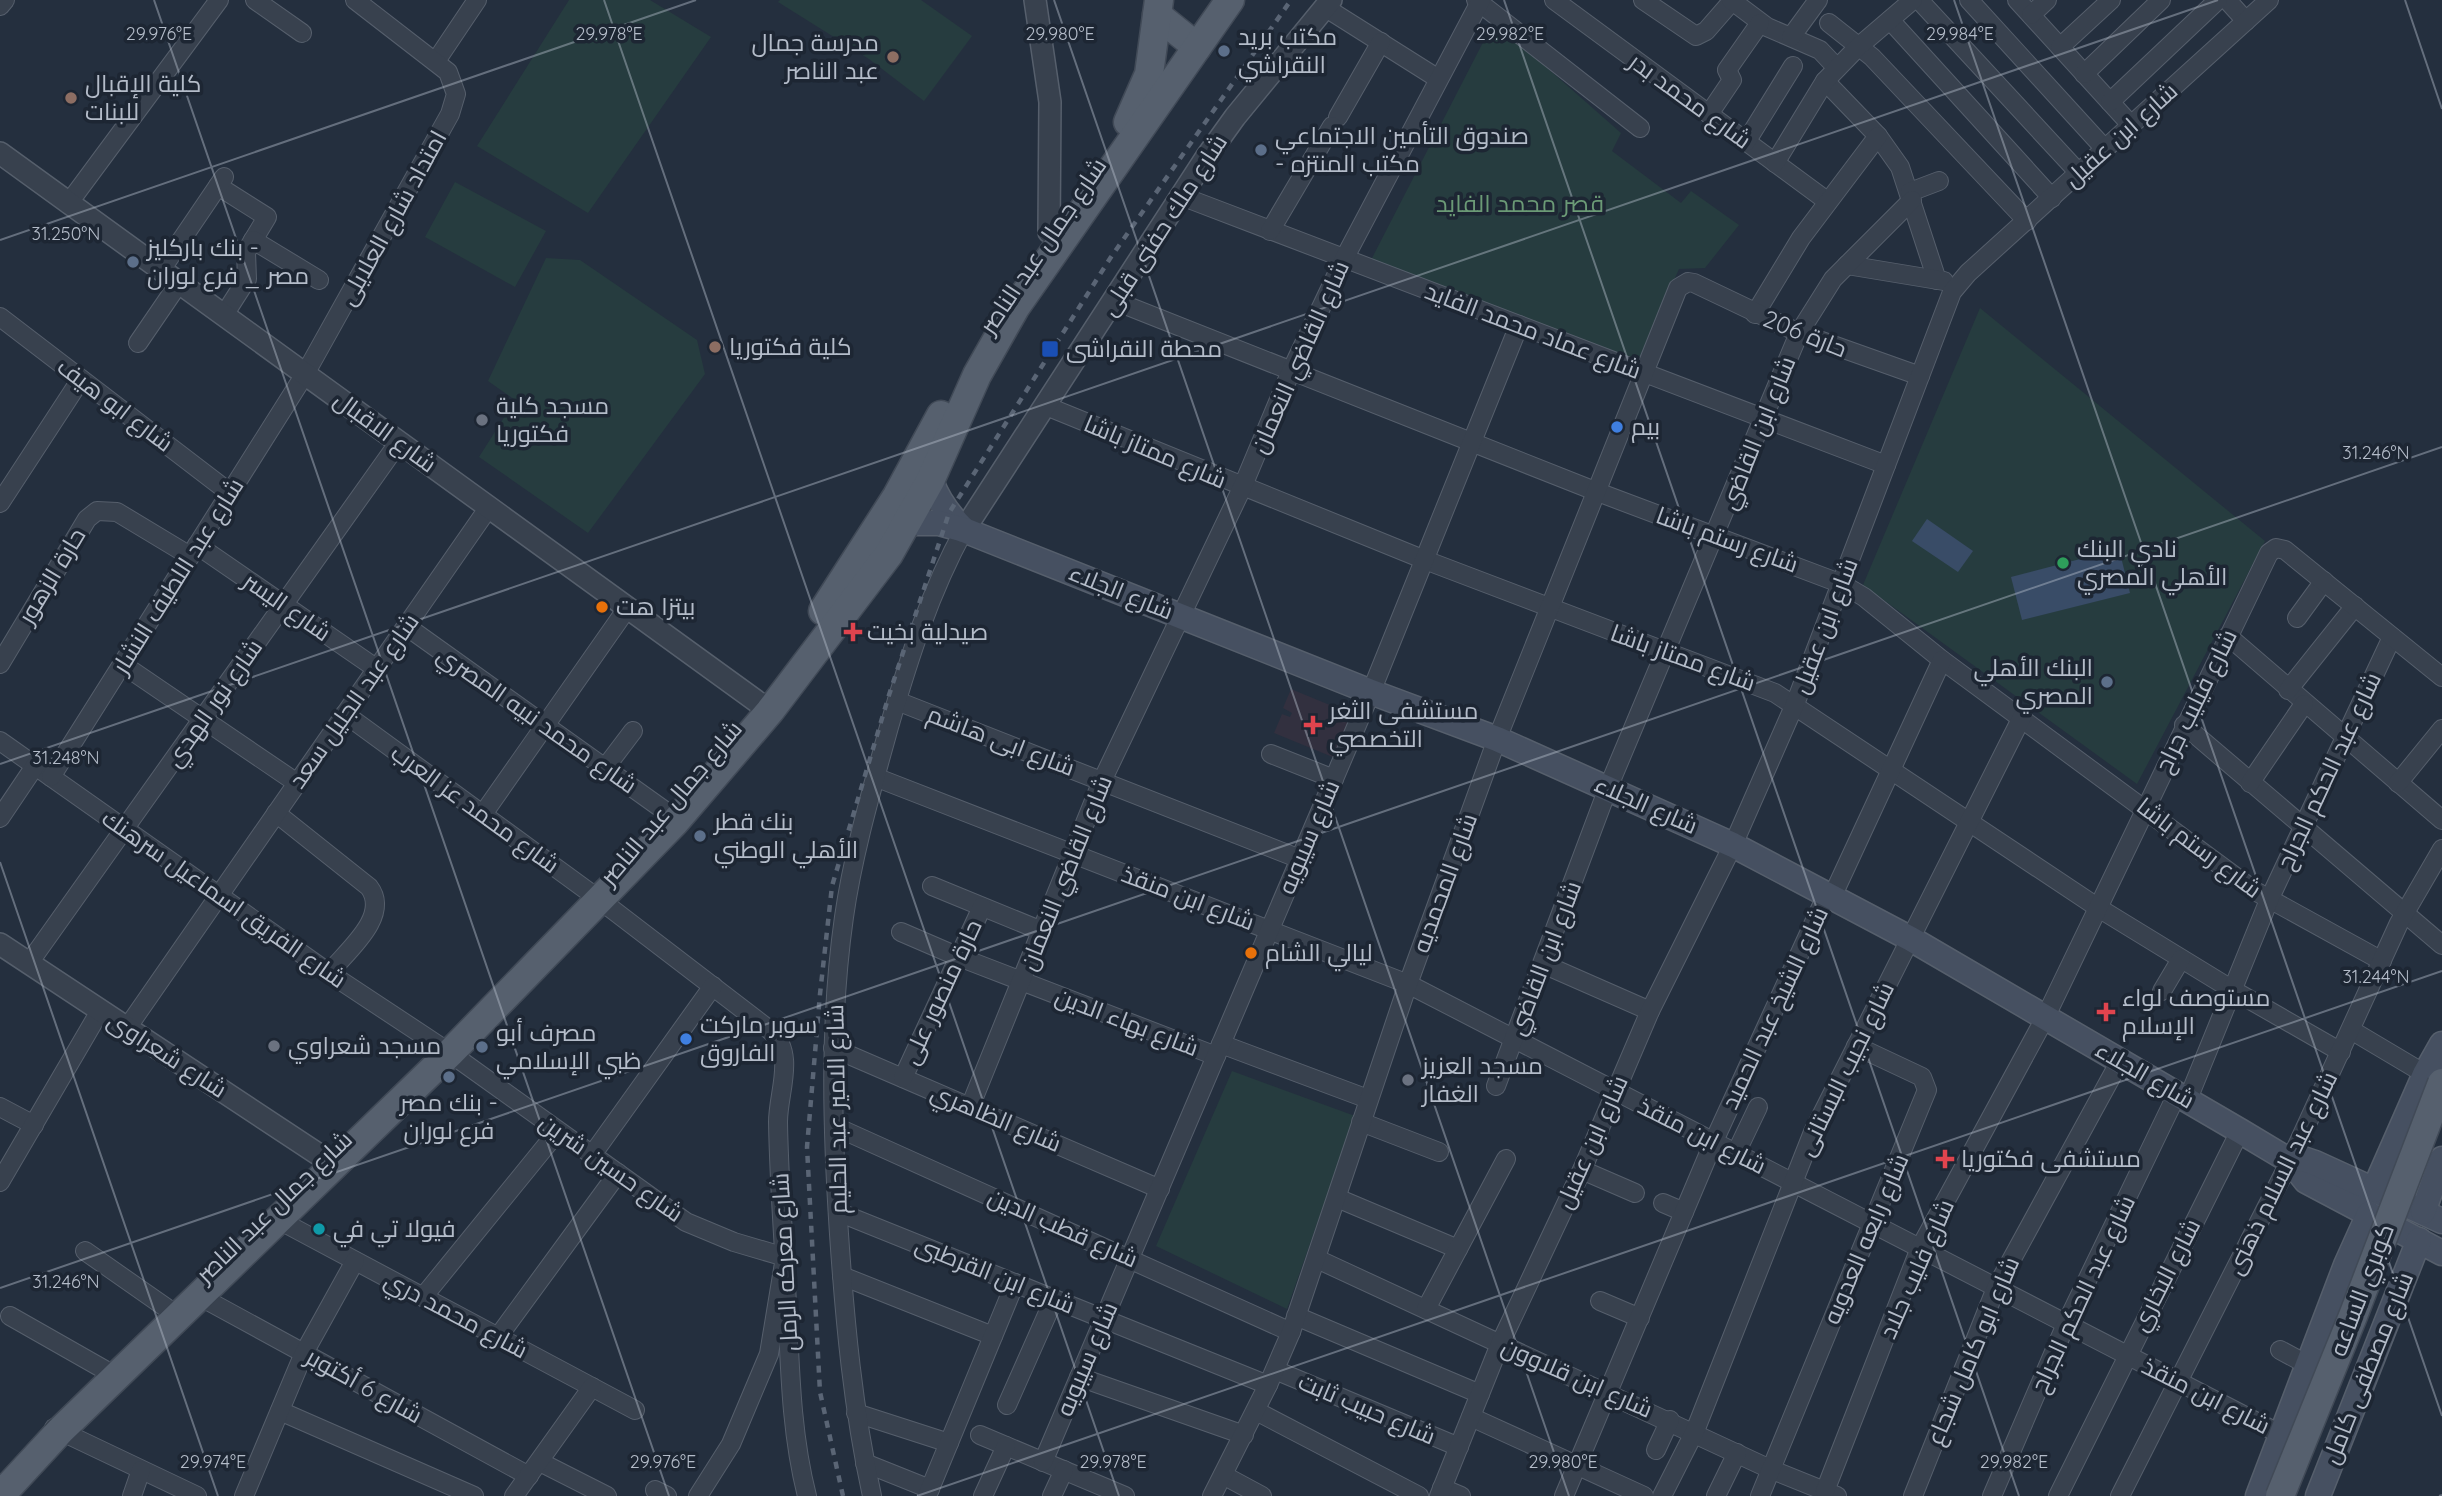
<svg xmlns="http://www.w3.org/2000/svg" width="2442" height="1496" font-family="Quicksand,Cairo,sans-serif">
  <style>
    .medical { fill: #32303f }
    .green { fill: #263c3f }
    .water { fill: #394c67 }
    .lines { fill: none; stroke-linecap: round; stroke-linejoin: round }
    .minor-casing { stroke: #565f6c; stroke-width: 20 }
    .tertiary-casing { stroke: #565f6c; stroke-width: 24 }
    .secondary-casing { stroke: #565f6c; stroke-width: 27 }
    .primary-casing { stroke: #414a57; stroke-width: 31 }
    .minor { stroke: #38414e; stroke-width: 18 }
    .tertiary { stroke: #38414e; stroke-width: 21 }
    .secondary { stroke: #465061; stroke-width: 24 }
    .primary { stroke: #56606e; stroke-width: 28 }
    .rail { stroke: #5a6575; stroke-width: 4.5; stroke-dasharray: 7 7; stroke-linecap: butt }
    .primary-bridge-casing { stroke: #414a57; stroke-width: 31; stroke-linecap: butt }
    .primary-bridge { stroke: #56606e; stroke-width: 28 }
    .ticks { fill: none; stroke: #b4bcc9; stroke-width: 2; stroke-opacity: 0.45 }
    .service-dot { fill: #5c6f8a; stroke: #1d2633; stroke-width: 2.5 }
    .education-dot { fill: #8d6e63; stroke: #1d2633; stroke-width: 2.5 }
    .transit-dot { fill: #1a4fb4; stroke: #1d2633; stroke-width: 2.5 }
    .worship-dot { fill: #6b7280; stroke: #1d2633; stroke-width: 2.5 }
    .shop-dot { fill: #3f7fe0; stroke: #1d2633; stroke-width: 2.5 }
    .leisure-dot { fill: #2e9e5b; stroke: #1d2633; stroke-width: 2.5 }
    .food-dot { fill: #e8710a; stroke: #1d2633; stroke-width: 2.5 }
    .health-dot { fill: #e0444e; stroke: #1d2633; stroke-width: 2.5 }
    .culture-dot { fill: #0f9aa8; stroke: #1d2633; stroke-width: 2.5 }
    .labels { text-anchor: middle; stroke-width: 7; stroke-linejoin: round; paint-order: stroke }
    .poi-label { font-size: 24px; fill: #b4bcc9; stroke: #1d2633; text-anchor: start }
    .street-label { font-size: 24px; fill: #b4bcc9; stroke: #1d2633 }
    .park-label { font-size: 24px; fill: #6b9a76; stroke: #1d2633 }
    .ticks-label { font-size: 18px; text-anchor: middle; fill: #b4bcc9; stroke: #1d2633; stroke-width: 7; stroke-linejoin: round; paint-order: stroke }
  </style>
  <rect width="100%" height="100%" fill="#242f3e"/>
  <polygon class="medical" points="1291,689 1354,715 1335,758 1274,733 1282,714 1290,717 1292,713 1283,708"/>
  <g class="green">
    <polygon points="569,0 650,0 711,37 588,213 477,146"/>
    <polygon points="780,0 921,0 972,36 924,101 869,59 778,2"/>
    <polygon points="1494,21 1621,133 1612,151 1681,203 1691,191 1739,225 1705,268 1679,269 1637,363 1370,262"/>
    <polygon points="455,182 546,231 515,287 425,237"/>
    <polygon points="546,258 580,260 697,340 705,374 588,533 479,457 515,400 488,381"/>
    <polygon points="1980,308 2265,541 2137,784 1863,585"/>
    <polygon points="1232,1071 1355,1116 1287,1309 1156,1246"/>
  </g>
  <g class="water">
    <polygon points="1927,519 1973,551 1958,572 1912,541"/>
    <polygon points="2119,549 2130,593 2022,620 2011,577"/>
  </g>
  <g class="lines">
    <defs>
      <g id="minor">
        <polyline points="255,0 302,33"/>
        <polyline points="1476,0 1640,128"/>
        <polyline points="1554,0 1827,201"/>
        <polyline points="1643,0 1696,36 1706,31 1733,0"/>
        <polyline points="1731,0 1767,27 1820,50 1837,68"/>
        <polyline points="1919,0 2079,173"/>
        <polyline points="1969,0 2105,149"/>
        <polyline points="2017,0 2131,125"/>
        <polyline points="2227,0 2246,21"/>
        <polyline points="0,6 5,0"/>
        <polyline points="1326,8 1437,78"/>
        <polyline points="2031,15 2047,0"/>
        <polyline points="1890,20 2052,198"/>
        <polyline points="1829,23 1872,57 2027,221"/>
        <polyline points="1791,37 1818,0"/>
        <polyline points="2060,47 2111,0"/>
        <polyline points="436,61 477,0"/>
        <polyline points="2084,74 2161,0"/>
        <polyline points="1825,81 1878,136 1900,167 1937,280"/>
        <polyline points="2110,102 2218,0"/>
        <polyline points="1709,114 1732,80 1727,70 1760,23"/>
        <polyline points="1338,117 1381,42"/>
        <polyline points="1746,142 1793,66"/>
        <polyline points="1775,163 1825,81 1858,47 1913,0"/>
        <polyline points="218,186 267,217 246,252 247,279 224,315"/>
        <polyline points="1910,192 1939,181"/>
        <polyline points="1181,196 1886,465"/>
        <polyline points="68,204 219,0"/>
        <polyline points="1270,231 1332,126"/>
        <polyline points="253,240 319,280"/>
        <polyline points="1847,265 1944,281"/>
        <polyline points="161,270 224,177"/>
        <polyline points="1115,301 1595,491 1842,584 1864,597 1942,660 2255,891 2382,961"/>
        <polyline points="1755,314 1801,238 1878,136"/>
        <polyline points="0,317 230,493"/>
        <polyline points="138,343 179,283"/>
        <polyline points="1046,406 1425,560 1775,693 2097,907 2231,989 2341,1052"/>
        <polyline points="0,503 81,379"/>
        <polyline points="197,545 377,669"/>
        <polyline points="2297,618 2324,581"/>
        <polyline points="406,626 668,813"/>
        <polyline points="2228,636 2442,820"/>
        <polyline points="0,664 87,519 97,511 117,512 190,556"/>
        <polyline points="122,664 297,783"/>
        <polyline points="2288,690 2355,606"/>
        <polyline points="897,701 1300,859"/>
        <path d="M 345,714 L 600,900 L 771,1031 C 796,1055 778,1092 778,1122 C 779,1183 784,1244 787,1304 C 790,1368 791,1434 807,1496"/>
        <polyline points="2184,725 2442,945"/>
        <polyline points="0,741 329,973 450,1053 686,1222 734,1242 785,1257 769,1354 731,1444 698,1496"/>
        <polyline points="1271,754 1334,779"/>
        <polyline points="605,768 633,731"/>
        <polyline points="51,777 305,374 450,114 456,94 448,72 355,0"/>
        <polyline points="875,777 1408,984 2280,1434"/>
        <polyline points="2250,783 2304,704"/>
        <polyline points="2398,783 2442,729"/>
        <path d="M 276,813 L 369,887 C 391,916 347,951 329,973"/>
        <polyline points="483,814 628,607"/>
        <polyline points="0,818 35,766"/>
        <polyline points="932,886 1042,931"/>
        <polyline points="1832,897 1942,660"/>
        <polyline points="901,932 959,957 1216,1056"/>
        <polyline points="29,963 399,442"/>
        <polyline points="1543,964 1650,1011"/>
        <polyline points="2162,991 2181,959"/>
        <polyline points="127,1028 489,507"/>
        <polyline points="2351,1030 2425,1074"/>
        <polyline points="1221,1044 1368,1099"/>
        <polyline points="833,1048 1160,1189"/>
        <polyline points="903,1078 982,907"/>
        <polyline points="1496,1086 1608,788 1799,333 1833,279 1912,200"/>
        <polyline points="2188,1099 2269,900 2392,637"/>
        <polyline points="0,1107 34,1125"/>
        <polyline points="970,1107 1102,781 1242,488 1291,371 1344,259 1481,0"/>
        <polyline points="1361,1122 1439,1152"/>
        <polyline points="834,1126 1291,1332"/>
        <polyline points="1736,1153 1758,1107"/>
        <polyline points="592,1155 713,986"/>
        <polyline points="1582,1170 1635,1193"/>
        <polyline points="0,1182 100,1011"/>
        <polyline points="1337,1198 1458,1249"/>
        <polyline points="1663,1203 1684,1212"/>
        <polyline points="838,1212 1268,1385"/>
        <polyline points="277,1219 635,1410"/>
        <polyline points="85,1251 168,1309"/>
        <polyline points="1317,1259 1770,1469 1837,1496"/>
        <polyline points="842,1276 993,1336"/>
        <polyline points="199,1296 529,1476"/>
        <polyline points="423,1297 558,1131"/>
        <polyline points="1600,1301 1640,1318"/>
        <polyline points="1426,1309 1506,1159"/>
        <polyline points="10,1316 105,1370"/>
        <polyline points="1296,1316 1480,1394"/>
        <polyline points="498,1337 618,1173"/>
        <polyline points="2280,1350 2308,1365"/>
        <polyline points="1275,1370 1459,1447"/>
        <polyline points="1079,1377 1244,1435"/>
        <polyline points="1007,1405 1054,1299"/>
        <polyline points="280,1411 474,1496"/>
        <polyline points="1256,1411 1419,1496"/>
        <polyline points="856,1413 949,1443"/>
        <polyline points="1471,1417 1644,1496"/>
        <polyline points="54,1428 197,1496"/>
        <polyline points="980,1435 1125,1496"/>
        <polyline points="1656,1450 1670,1420"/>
        <polyline points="540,1462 607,1496"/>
        <polyline points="1043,1462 1371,692 1519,325"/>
        <polyline points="865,1463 930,1489"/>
        <polyline points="1223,1475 1262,1496"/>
        <polyline points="1442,1488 1461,1496"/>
        <polyline points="655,1490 667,1496"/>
        <polyline points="1825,1491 1920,1248 2045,1018 2269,553 2276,548 2285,550 2442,677"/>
        <polyline points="132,1496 141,1470"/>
        <polyline points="244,1496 304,1353 355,1261"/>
        <polyline points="514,1496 592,1387"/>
        <path d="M 872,1496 C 853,1409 845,1323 839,1234 C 832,1128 829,1023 844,917 C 853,853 872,789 889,727 C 909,658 930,592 964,530"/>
        <polyline points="927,1496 1015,1283"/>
        <polyline points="983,1496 1006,1446"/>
        <polyline points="1052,1496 1064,1470"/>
        <polyline points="1212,1496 1268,1385 1291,1332 1408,984 1497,739 1678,288 1688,282 1694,283 1799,333 1920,376"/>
        <polyline points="1439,1496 1500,1344 1582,1170 1650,1011 1733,845 1795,704 1952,292 1968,273 2269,0"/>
        <polyline points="1564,1496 1714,1141 1827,894"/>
        <polyline points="1662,1496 1695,1431 1813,1132 2022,717"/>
        <polyline points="1716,1496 1737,1453"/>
        <polyline points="1760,1496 1927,1090 1922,1077 1856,1046"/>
        <polyline points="1913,1496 1996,1288 2120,1061"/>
        <polyline points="1992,1496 2066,1324 2177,1094"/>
        <polyline points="2058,1496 2240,1131"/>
        <polyline points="2120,1496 2290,1161 2399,923 2442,849"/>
      </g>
      <g id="tertiary">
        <polyline points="1035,0 1050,102 1049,232"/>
        <polyline points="0,153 770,711"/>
        <polyline points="964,530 1207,156 1235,117 1331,0"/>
        <polyline points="0,944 333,1164"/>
      </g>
      <g id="secondary">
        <path d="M 927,465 C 932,492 945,511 964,530"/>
        <polyline points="907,523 939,523 964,530 1371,692 1497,739 1733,845 1911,939 2240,1131 2290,1161 2306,1181 2442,1253"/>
        <polyline points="2290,1161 2303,1159 2315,1163 2442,1221"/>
        <polyline points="2374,1190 2425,1074 2442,1044"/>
        <polyline points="2423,1212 2442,1159"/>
        <polyline points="2258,1496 2346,1265 2369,1214"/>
        <polyline points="2318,1496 2419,1240"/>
      </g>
      <g id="primary">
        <polyline points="1157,15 1197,47"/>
        <polyline points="1128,122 1149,74 1159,0"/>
        <polyline points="823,611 897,496 941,415"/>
        <polyline points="0,1496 60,1431 450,1053 675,822 770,711 889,554 930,481 977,375 1015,308 1230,0"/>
      </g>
    </defs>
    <use href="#minor" class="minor-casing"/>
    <use href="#tertiary" class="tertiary-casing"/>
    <use href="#secondary" class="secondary-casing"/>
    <use href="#primary" class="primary-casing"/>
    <use href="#minor" class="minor"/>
    <use href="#tertiary" class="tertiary"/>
    <use href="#secondary" class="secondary"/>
    <use href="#primary" class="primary"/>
    <polyline class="rail" points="843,1496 820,1392 807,1147 820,994 832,886 889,695 949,513 1111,257 1291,0"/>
    <defs>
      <polyline id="primary-bridge" points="2280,1496 2353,1316 2442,1083"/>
    </defs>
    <use href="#primary-bridge" class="primary-bridge-casing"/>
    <use href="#primary-bridge" class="primary-bridge"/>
  </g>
  <path class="ticks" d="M 154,0 L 669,1496M 604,0 L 1119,1496M 1054,0 L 1569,1496M 1504,0 L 2019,1496M 1954,0 L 2442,1416M 2405,0 L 2442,109M 0,240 L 696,0M 0,764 L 2218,0M 0,862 L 218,1496M 0,1288 L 2442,447M 917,1496 L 2442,971M 2439,1496 L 2442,1495"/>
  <g class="service-dot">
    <circle cx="1224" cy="51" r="7"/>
    <circle cx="1261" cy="150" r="7"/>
    <circle cx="133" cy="262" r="7"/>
    <circle cx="2107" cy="682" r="7"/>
    <circle cx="700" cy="836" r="7"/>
    <circle cx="482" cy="1047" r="7"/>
    <circle cx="449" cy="1077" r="7"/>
  </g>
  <g class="education-dot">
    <circle cx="893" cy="57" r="7"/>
    <circle cx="71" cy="98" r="7"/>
    <circle cx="715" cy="347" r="7"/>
  </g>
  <rect class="transit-dot" x="1041" y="340" width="18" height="18" rx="3.5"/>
  <g class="worship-dot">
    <circle cx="482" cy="420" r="7"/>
    <circle cx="274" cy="1046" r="7"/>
    <circle cx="1408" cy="1080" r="7"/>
  </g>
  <g class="shop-dot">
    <circle cx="1617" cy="427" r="7"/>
    <circle cx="686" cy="1039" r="7"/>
  </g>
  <circle class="leisure-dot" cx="2063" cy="563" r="7"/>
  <g class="food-dot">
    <circle cx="602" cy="607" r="7"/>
    <circle cx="1251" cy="953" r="7"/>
  </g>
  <g class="health-dot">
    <path d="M849.5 621.5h7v7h7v7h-7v7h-7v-7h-7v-7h7z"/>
    <path d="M1309.5 714.5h7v7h7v7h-7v7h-7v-7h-7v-7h7z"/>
    <path d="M2102.5 1001.5h7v7h7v7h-7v7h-7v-7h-7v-7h7z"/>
    <path d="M1941.5 1148.5h7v7h7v7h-7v7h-7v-7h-7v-7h7z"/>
  </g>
  <circle class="culture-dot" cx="319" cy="1229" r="7"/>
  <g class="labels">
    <g class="poi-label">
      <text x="1238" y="45">مكتب بريد<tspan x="1238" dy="28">النقراشي</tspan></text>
      <text x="879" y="51" text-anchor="end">مدرسة جمال<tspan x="879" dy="28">عبد الناصر</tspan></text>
      <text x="85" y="92">كلية الإقبال<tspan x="85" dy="28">للبنات</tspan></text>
      <text x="1275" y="144">صندوق التأمين الاجتماعي<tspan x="1275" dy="28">- مكتب المنتزه</tspan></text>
      <text x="147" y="256">بنك باركليز -<tspan x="147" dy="28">مصر _ فرع لوران</tspan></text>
      <text x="729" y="355">كلية فكتوريا</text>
      <text x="1066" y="357">محطة النقراشى</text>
      <text x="496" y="414">مسجد كلية<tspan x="496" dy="28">فكتوريا</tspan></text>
      <text x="1631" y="435">بيم</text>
      <text x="2077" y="557">نادي البنك<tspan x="2077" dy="28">الأهلي المصري</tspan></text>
      <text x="616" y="615">بيتزا هت</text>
      <text x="867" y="640">صيدلية بخيت</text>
      <text x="2093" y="676" text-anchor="end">البنك الأهلي<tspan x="2093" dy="28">المصري</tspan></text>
      <text x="1329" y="719">مستشفى الثغر<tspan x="1329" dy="28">التخصصي</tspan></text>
      <text x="714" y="830">بنك قطر<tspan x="714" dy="28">الأهلي الوطني</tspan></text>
      <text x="1265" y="961">ليالي الشام</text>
      <text x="2122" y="1006">مستوصف لواء<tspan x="2122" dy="28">الإسلام</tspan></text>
      <text x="700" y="1033">سوبر ماركت<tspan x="700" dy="28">الفاروق</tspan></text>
      <text x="496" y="1041">مصرف أبو<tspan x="496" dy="28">ظبي الإسلامي</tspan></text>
      <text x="288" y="1054">مسجد شعراوي</text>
      <text x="1422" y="1074">مسجد العزيز<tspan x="1422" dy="28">الغفار</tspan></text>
      <text x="449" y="1111" text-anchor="middle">بنك مصر -<tspan x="449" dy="28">فرع لوران</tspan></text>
      <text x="1961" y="1167">مستشفى فكتوريا</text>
      <text x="333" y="1237">فيولا تي في</text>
    </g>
    <g class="street-label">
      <text transform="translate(1690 101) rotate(36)" y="8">شارع محمد بدر</text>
      <text transform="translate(2121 135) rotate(-42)" y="8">شارع ابن عقيل</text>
      <text transform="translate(393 218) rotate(-61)" y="8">امتداد شارع العلايلى</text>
      <text transform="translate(1164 225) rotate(-57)" y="8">شارع ملك حفنى قبلى</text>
      <text transform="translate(1043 246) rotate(-56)" y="8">شارع جمال عبد الناصر</text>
      <text transform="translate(1533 331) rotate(21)" y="8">شارع عماد محمد الفايد</text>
      <text transform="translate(1805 334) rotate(22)" y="8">حارة 206</text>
      <text transform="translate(1300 357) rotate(-66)" y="8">شارع القاضي النعمان</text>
      <text transform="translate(115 405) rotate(37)" y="8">شارع ابو هيف</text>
      <text transform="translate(385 432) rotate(36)" y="8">شارع الاقبال</text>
      <text transform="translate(1758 433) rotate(-68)" y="8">شارع ابن القاضي</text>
      <text transform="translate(1155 452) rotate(23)" y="8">شارع ممتاز باشا</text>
      <text transform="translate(1727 540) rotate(20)" y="8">شارع رستم باشا</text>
      <text transform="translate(52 576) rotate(-59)" y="8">حارة الزهور</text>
      <text transform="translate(178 576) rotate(-58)" y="8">شارع عبد اللطيف النشار</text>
      <text transform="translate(1121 592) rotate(22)" y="8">شارع الجلاء</text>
      <text transform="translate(287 607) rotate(35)" y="8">شارع اليسر</text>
      <text transform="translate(1825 626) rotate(-69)" y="8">شارع ابن عقيل</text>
      <text transform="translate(1683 658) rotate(20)" y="8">شارع ممتاز باشا</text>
      <text transform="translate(354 701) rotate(-55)" y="8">شارع عبد الجليل سعد</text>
      <text transform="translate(2196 701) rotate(-64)" y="8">شارع فيليب جراح</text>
      <text transform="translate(214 703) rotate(-55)" y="8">شارع نور الهدي</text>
      <text transform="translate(537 720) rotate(35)" y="8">شارع محمد نبيه المصري</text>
      <text transform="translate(1001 741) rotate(21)" y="8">شارع ابى هاشم</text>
      <text transform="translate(2329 771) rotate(-65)" y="8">شارع عبد الحكم الجراح</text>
      <text transform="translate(671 803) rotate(-50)" y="8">شارع جمال عبد الناصر</text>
      <text transform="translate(1646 805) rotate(24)" y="8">شارع الجلاء</text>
      <text transform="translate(475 809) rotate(36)" y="8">شارع محمد عز العرب</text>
      <text transform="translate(1309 837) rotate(-67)" y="8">شارع سيبويه</text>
      <text transform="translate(2199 848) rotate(37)" y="8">شارع رستم باشا</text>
      <text transform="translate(1066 873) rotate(-68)" y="8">شارع القاضي النعمان</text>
      <text transform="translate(1445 883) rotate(-70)" y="8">شارع المحمديه</text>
      <text transform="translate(1188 898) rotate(21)" y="8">شارع ابن منقذ</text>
      <text transform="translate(224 899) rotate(35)" y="8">شارع الفريق اسماعيل سرهنك</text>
      <text transform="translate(1545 958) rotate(-69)" y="8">شارع ابن القاضي</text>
      <text transform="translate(942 992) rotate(-65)" y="8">حارة منصور على</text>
      <text transform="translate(1775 1008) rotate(-65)" y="8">شارع الشيخ عبد الحميد</text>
      <text transform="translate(1127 1022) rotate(21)" y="8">شارع بهاء الدين</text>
      <text transform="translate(167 1055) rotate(33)" y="8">شارع شعراوى</text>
      <text transform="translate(1846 1069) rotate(-64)" y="8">شارع نجيب البستانى</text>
      <text transform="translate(2145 1075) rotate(30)" y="8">شارع الجلاء</text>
      <text transform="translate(837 1109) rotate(-91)" y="8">شارع الامير عبد الحليم</text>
      <text transform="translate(996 1118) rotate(23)" y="8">شارع الظاهري</text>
      <text transform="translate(1702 1136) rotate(27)" y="8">شارع ابن منقذ</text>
      <text transform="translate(1592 1142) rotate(-66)" y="8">شارع ابن عقيل</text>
      <text transform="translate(611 1168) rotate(35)" y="8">شارع حسين شرين</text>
      <text transform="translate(2282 1173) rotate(-64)" y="8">شارع عبد السلام ذهنى</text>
      <text transform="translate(274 1207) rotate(-44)" y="8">شارع جمال عبد الناصر</text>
      <text transform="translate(1063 1228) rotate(24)" y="8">شارع قطب الدين</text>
      <text transform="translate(1866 1239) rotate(-67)" y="8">شارع رابعه العدويه</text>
      <text transform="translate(785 1262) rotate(-93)" y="8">شارع معركه الرمل</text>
      <text transform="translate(1917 1269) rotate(-66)" y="8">شارع فليب جلاد</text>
      <text transform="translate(995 1275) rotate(22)" y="8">شارع ابن القرطبى</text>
      <text transform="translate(2166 1275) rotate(-63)" y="8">شارع البخاري</text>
      <text transform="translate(2362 1290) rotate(-69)" y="8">كوبري الساعه</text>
      <text transform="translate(2083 1294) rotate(-65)" y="8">شارع عبد الحكم الجراح</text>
      <text transform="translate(456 1315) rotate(28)" y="8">شارع محمد دري</text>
      <text transform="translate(1973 1351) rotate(-67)" y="8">شارع ابو كامل شجاع</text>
      <text transform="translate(1087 1359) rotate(-67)" y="8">شارع سيبويه</text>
      <text transform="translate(2368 1368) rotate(-68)" y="8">شارع مصطفى كامل</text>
      <text transform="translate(1577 1378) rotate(24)" y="8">شارع ابن قلاوون</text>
      <text transform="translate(364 1386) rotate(29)" y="8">شارع 6 أكتوبر</text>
      <text transform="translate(2206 1396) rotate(27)" y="8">شارع ابن منقذ</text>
      <text transform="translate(1367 1409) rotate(23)" y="8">شارع حبيب ثابت</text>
    </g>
    <g class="park-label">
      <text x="1520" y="212">قصر محمد الفايد</text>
    </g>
  </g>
  <g class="ticks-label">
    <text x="159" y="40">29.976°E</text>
    <text x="609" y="40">29.978°E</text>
    <text x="1060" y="40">29.980°E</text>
    <text x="1510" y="40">29.982°E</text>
    <text x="1960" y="40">29.984°E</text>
    <text x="66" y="240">31.250°N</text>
    <text x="2376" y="459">31.246°N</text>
    <text x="66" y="764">31.248°N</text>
    <text x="2376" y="983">31.244°N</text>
    <text x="66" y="1288">31.246°N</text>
    <text x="213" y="1468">29.974°E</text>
    <text x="663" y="1468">29.976°E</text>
    <text x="1113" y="1468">29.978°E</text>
    <text x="1563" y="1468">29.980°E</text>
    <text x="2014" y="1468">29.982°E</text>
  </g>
</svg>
